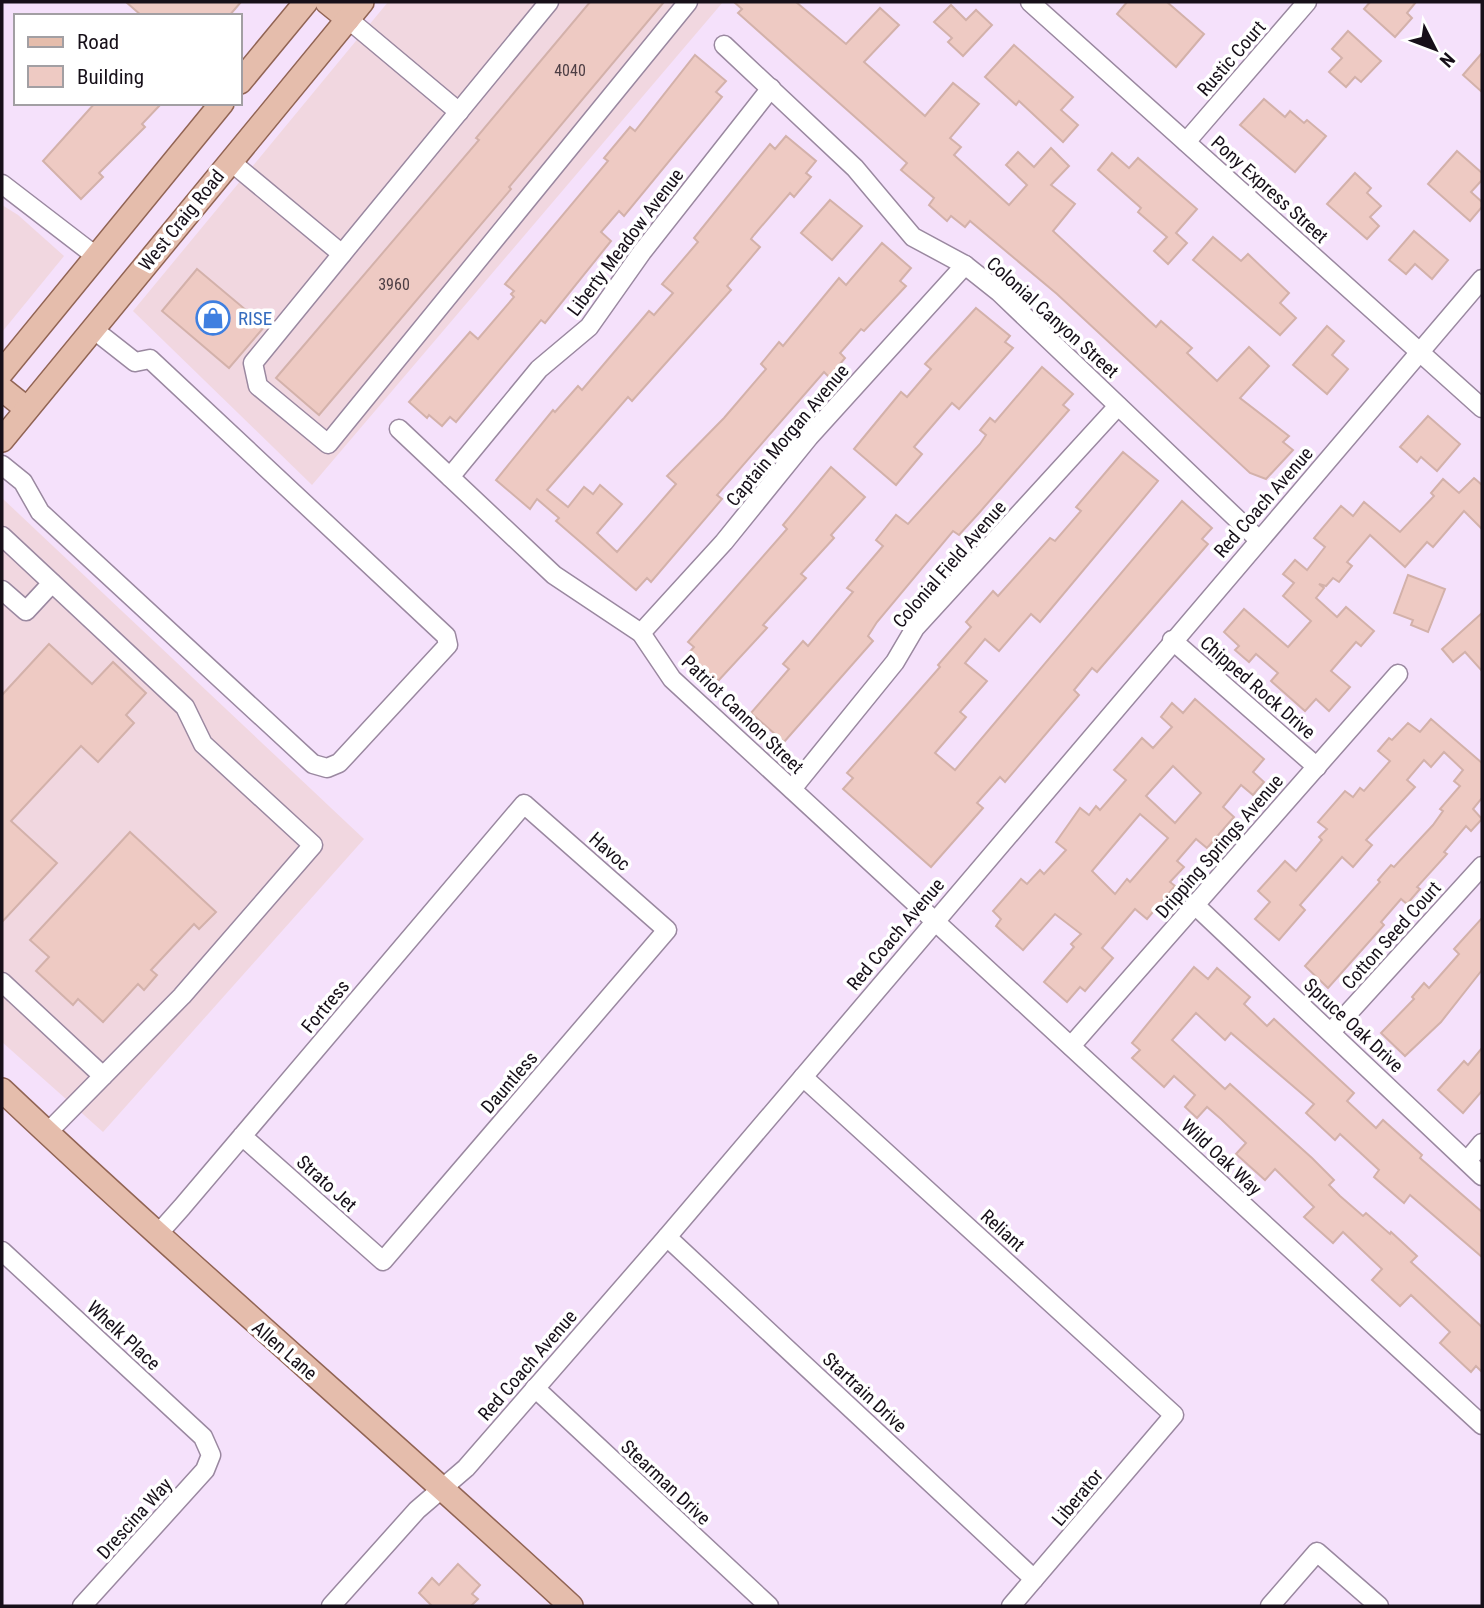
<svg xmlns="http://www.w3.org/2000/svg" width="1484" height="1608" font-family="'Roboto Condensed',sans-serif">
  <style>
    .commercial { fill: #f1d7e0 }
    .building { fill: #eecac3; stroke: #d3b1aa; stroke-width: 2; fill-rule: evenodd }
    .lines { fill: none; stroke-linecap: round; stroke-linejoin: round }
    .minor-casing { stroke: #9a88a0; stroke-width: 21 }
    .major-casing { stroke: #916454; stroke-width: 26 }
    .minor { stroke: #fff; stroke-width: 18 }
    .major { stroke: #e5bdac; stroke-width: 23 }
    .labels { text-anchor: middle; stroke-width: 7; stroke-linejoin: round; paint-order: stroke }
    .number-label { font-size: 16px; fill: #4d3e44 }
    .street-label { font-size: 19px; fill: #171019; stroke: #fff }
    .shop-label { font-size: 19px; fill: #366cbe; stroke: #fff; text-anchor: start }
  </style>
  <rect width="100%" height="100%" fill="#f5e1fb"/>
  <g class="commercial">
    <polygon points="388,2 723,2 312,485 133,311"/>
    <polygon points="2,205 18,215 64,256 2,332"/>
    <polygon points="2,498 364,839 103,1132 2,1042"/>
  </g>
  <g class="building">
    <polygon points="126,2 241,2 229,16 142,16"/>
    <polygon points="590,2 664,2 509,187 511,189 319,415 276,378 479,140 476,138"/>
    <polygon points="734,2 796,2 846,44 880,8 899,25 864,62 925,116 953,83 979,104 950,138 961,147 954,155 1009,205 1027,185 1006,165 1018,152 1034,167 1051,148 1069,166 1051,185 1075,204 1053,231 1156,327 1161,321 1192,348 1187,353 1217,381 1249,347 1269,366 1240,398 1289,436 1283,442 1293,450 1266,479 1250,473 1057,294 970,221 965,227 951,216 947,221 929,205 934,198 901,170 907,163 738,13 742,9"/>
    <polygon points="1127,2 1167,2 1204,34 1176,67 1117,14"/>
    <polygon points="1370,2 1416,2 1407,13 1412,18 1395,37 1364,9"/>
    <polygon points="951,5 966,20 976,10 992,25 963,56 948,42 952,38 934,22"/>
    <polygon points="1348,31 1381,61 1361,82 1355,77 1346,87 1329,72 1342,58 1332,49"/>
    <polygon points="1014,45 1073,97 1061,110 1078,125 1063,142 1019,101 1016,105 985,77"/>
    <polygon points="1482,53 1482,92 1463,75"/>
    <polygon points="695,55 726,81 716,92 722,97 624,216 619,211 601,232 611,241 545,323 541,320 456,422 450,417 442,426 429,415 427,418 409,402 470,332 478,339 514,297 511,294 514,291 505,284 608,161 604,158 630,127 635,131"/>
    <polygon points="1264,99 1285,117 1290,111 1304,123 1307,120 1326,136 1295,172 1240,125"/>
    <polygon points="95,103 162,103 142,124 145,127 99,173 103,177 81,199 43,161"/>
    <polygon points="786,136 816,161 806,173 811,177 794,197 790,193 754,235 751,239 760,247 727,286 731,290 632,401 628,397 547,490 568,507 584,487 593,494 600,485 622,504 597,533 617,552 676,484 667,476 724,418 766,369 761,364 779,342 783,346 839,278 846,285 882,243 911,268 900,281 906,286 864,331 861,329 840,353 845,358 829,377 824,372 717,495 722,499 651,582 647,578 636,590 556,521 559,518 537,499 530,509 496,480 553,410 555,412 578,386 582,390 649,311 654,315 673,293 662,284 698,242 694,238 770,144 775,149"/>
    <polygon points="1457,151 1482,173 1482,180 1471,192 1482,202 1482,207 1470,221 1428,184"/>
    <polygon points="1112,153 1129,168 1138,158 1197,209 1176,233 1187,243 1168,264 1154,251 1167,237 1138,212 1141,208 1098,170"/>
    <polygon points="1355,173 1371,188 1367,193 1381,206 1370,217 1379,226 1367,239 1327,204"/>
    <polygon points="830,200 862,226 832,260 801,233"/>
    <polygon points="1414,231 1448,260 1432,279 1415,264 1406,274 1389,260"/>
    <polygon points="1213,237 1241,261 1248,254 1289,293 1280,303 1296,318 1280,335 1193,260"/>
    <polygon points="197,269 265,326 229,368 162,311"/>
    <polygon points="976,308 1010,336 1005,342 1013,348 959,409 952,403 914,447 922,454 896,485 854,449 901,392 907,397 931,369 925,364"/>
    <polygon points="1327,326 1344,341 1332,355 1348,369 1327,394 1293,365"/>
    <polygon points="1042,367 1073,394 1063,405 1069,410 979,513 959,535 953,531 877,622 868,636 873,641 784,742 751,713 789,669 783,664 803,641 808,646 853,592 847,588 883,546 876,540 896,515 908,524 980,444 986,435 980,430 990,418 995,422"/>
    <polygon points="1428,416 1460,444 1437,471 1421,457 1417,462 1400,447"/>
    <polygon points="1123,452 1158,481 1040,622 1031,614 999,651 985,639 965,663 987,681 960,712 966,717 935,753 955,770 1182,501 1212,528 1202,539 1208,544 1097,672 1092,668 1074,690 1079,695 1005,782 1000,777 977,803 983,808 931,867 843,789 853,778 847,773 940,667 938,665 971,627 966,622 993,591 998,596 1050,538 1055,541 1081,511 1076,507"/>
    <polygon points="831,467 865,497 831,535 834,538 801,574 806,578 763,625 767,628 718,681 688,654 694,647 688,642 787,529 783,525"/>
    <polygon points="1474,478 1482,485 1482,529 1464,511 1433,547 1427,542 1405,567 1370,535 1347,562 1352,566 1339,582 1333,578 1326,586 1319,584 1324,588 1316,598 1337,617 1346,607 1374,631 1361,646 1356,642 1331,671 1350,687 1329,711 1316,699 1305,711 1271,681 1278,673 1256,654 1249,662 1235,650 1239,646 1224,632 1244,609 1288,647 1311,621 1283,596 1294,583 1283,574 1295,560 1307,570 1325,547 1314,538 1341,506 1353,516 1364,502 1400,532 1434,496 1431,493 1443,479 1459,493"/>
    <polygon points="1408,575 1445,589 1428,632 1411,625 1413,620 1394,613"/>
    <polygon points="1482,613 1482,671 1465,652 1453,662 1442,649"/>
    <polygon points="49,644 92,684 113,662 146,693 126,715 134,723 98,762 81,746 11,821 57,863 2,922 2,695"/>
    <path d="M 1195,699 L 1264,759 L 1253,772 L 1264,782 L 1253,795 L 1241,785 L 1223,807 L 1234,817 L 1207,848 L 1196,839 L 1177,861 L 1184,867 L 1170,882 L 1175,886 L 1147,919 L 1135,909 L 1102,948 L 1113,958 L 1085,991 L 1080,987 L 1067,1002 L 1044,982 L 1074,947 L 1071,944 L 1081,934 L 1055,914 L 1023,950 L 996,926 L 1001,919 L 993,911 L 1021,879 L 1027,884 L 1040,870 L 1044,874 L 1066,850 L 1056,842 L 1080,808 L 1089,815 L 1096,806 L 1100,810 L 1126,780 L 1114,770 L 1122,761 L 1142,738 L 1153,748 L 1172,727 L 1161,717 L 1172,703 L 1183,713 ZM 1173,766 L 1201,793 L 1175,823 L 1146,796 ZM 1140,814 L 1168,838 L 1130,882 L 1127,879 L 1115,894 L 1092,871 Z"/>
    <polygon points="1431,719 1482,763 1482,798 1473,809 1482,819 1471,831 1466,826 1444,852 1447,854 1417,887 1420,889 1407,904 1401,899 1381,922 1384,925 1328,988 1305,966 1380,882 1378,880 1391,865 1394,867 1433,825 1443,811 1440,809 1460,786 1454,781 1463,770 1444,752 1431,767 1424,760 1407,780 1415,787 1366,840 1372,845 1353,867 1342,857 1300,905 1305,910 1279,940 1255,919 1270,902 1258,891 1285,861 1296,871 1322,840 1319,837 1327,829 1318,822 1345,791 1353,797 1360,788 1364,791 1390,761 1378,751 1389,738 1392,740 1408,723 1420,732"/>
    <polygon points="130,832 216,912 199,929 194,924 151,970 157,975 144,990 138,984 103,1022 78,999 73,1005 36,971 49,957 30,940"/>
    <polygon points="1482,918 1482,970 1441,1022 1405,1056 1381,1033 1414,999 1412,997 1424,983 1429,988 1459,954 1454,949"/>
    <polygon points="1194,967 1208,979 1217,968 1250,997 1244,1004 1267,1026 1274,1019 1354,1093 1347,1101 1376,1128 1383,1120 1422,1155 1420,1158 1482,1212 1482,1257 1410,1195 1404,1203 1374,1177 1379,1170 1340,1134 1335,1140 1306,1113 1314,1104 1231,1033 1225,1040 1196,1013 1172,1040 1225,1089 1230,1084 1312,1158 1334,1180 1329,1185 1340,1196 1363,1216 1366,1213 1390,1234 1391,1232 1417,1256 1411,1262 1482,1327 1482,1372 1476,1366 1471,1372 1440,1343 1450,1332 1411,1295 1400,1306 1372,1280 1382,1269 1343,1232 1333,1243 1304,1217 1314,1207 1275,1169 1265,1180 1236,1154 1246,1143 1221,1119 1207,1107 1197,1118 1185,1107 1195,1095 1174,1076 1164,1087 1132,1058 1140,1050 1132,1043"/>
    <polygon points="1482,1048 1482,1091 1463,1113 1438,1090 1464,1061 1468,1065"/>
    <polygon points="458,1564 480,1585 472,1594 478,1599 471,1606 432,1606 419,1593 432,1578 439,1585"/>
  </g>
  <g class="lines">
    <defs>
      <g id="minor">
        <polyline points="1030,2 1482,408"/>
        <polyline points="348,19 459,112"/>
        <polyline points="724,45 855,168 913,237 965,265 999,292 1259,540"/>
        <polyline points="1186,142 1307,2"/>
        <polyline points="230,161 342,254 253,363 258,386 328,444 688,2"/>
        <polyline points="2,184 97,257"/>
        <polyline points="342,254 549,2"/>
        <polyline points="399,429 554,575 641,633 672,679 1482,1425"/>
        <polyline points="2,465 23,482 40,512 313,764 327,768 339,763 448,645 446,636 150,359 135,362 93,329"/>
        <polyline points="450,477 539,369 589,327 642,252 771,88"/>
        <polyline points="2,536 185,707 203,744 313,845 182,996 47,1133"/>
        <polyline points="2,590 26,611 52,583"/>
        <polyline points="641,633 724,542 809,437 965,265"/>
        <polyline points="1172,640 1317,767"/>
        <polyline points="792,789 895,662 915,628 1118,406"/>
        <polyline points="1195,905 1482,1176"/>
        <polyline points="2,982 103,1076"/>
        <polyline points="1331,1032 1482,866"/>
        <polyline points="1071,1046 1398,674"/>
        <polyline points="803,1077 1174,1415 1011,1606"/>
        <polyline points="1467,1161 1482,1143"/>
        <polyline points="158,1234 182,1207 524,804 667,930 383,1261 242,1136"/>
        <polyline points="667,1237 1034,1579"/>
        <polyline points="2,1251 203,1437 211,1455 205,1470 82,1606"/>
        <polyline points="535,1388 769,1606"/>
        <polyline points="331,1606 417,1510 466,1468 667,1237 1482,279"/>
        <polyline points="1270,1606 1317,1552 1379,1606"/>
      </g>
      <g id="major">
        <polyline points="327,2 348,19"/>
        <polyline points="240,82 306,2"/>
        <polyline points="2,372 222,103"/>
        <polyline points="2,389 27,409"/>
        <polyline points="2,440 362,2"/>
        <path d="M 2,1090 C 188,1266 383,1432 571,1606"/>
      </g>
    </defs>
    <use href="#minor" class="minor-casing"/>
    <use href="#major" class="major-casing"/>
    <use href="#minor" class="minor"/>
    <use href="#major" class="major"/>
  </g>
  <defs>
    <symbol id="shop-ring" viewBox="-11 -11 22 22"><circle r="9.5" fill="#fff" stroke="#3f7fe0" stroke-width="1.5"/><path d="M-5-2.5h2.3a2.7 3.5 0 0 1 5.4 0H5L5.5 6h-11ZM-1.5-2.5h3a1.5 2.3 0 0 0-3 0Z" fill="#3f7fe0"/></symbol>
  </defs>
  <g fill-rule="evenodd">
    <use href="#shop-ring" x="194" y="299" width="38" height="38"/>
  </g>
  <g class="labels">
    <g class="number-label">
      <text x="570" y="76">4040</text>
      <text x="394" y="290">3960</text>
    </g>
    <g class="street-label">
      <text transform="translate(1231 58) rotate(-49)" y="7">Rustic Court</text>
      <text transform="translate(1270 189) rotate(42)" y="7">Pony Express Street</text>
      <text transform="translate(181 220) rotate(-51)" y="7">West Craig Road</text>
      <text transform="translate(625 242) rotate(-53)" y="7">Liberty Meadow Avenue</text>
      <text transform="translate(1053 317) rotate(42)" y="7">Colonial Canyon Street</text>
      <text transform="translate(787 435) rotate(-50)" y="7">Captain Morgan Avenue</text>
      <text transform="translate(1263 502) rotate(-49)" y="7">Red Coach Avenue</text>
      <text transform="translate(949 564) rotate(-49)" y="7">Colonial Field Avenue</text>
      <text transform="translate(1258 687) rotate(41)" y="7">Chipped Rock Drive</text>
      <text transform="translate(743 714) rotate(44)" y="7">Patriot Cannon Street</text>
      <text transform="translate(1219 846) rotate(-49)" y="7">Dripping Springs Avenue</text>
      <text transform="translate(610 851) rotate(41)" y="7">Havoc</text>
      <text transform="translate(895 934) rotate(-50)" y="7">Red Coach Avenue</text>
      <text transform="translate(1391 935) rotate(-48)" y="7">Cotton Seed Court</text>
      <text transform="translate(325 1006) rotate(-50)" y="7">Fortress</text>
      <text transform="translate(1354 1025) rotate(43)" y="7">Spruce Oak Drive</text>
      <text transform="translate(509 1082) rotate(-49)" y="7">Dauntless</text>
      <text transform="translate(1222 1157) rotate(43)" y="7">Wild Oak Way</text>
      <text transform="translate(327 1183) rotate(42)" y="7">Strato Jet</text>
      <text transform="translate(1003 1230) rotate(42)" y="7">Reliant</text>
      <text transform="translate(124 1335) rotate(43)" y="7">Whelk Place</text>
      <text transform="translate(285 1350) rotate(41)" y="7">Allen Lane</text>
      <text transform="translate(527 1365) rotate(-49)" y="7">Red Coach Avenue</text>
      <text transform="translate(865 1392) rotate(43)" y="7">Startrain Drive</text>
      <text transform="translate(666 1482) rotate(43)" y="7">Stearman Drive</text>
      <text transform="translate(1077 1497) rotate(-50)" y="7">Liberator</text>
      <text transform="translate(134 1518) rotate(-48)" y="7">Drescina Way</text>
    </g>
    <g class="shop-label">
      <text x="238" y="325">RISE</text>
    </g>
  </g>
  <rect width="1484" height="1608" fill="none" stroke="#171019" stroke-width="7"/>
  <rect x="14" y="14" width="228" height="91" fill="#ffffff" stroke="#a29fa3" stroke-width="2"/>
  <rect x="28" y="37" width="35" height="10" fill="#e5bdac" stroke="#a29fa3" stroke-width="2"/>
  <text x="77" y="49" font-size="21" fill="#171019">Road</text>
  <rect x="28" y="66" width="35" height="21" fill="#eecac3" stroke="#a29fa3" stroke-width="2"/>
  <text x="77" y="84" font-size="21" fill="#171019">Building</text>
  <g transform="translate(1435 49) rotate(132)" stroke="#ffffff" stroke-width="5" paint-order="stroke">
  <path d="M0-5L12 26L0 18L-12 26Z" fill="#171019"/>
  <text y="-10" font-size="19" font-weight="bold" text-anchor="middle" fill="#171019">N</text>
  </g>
</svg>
